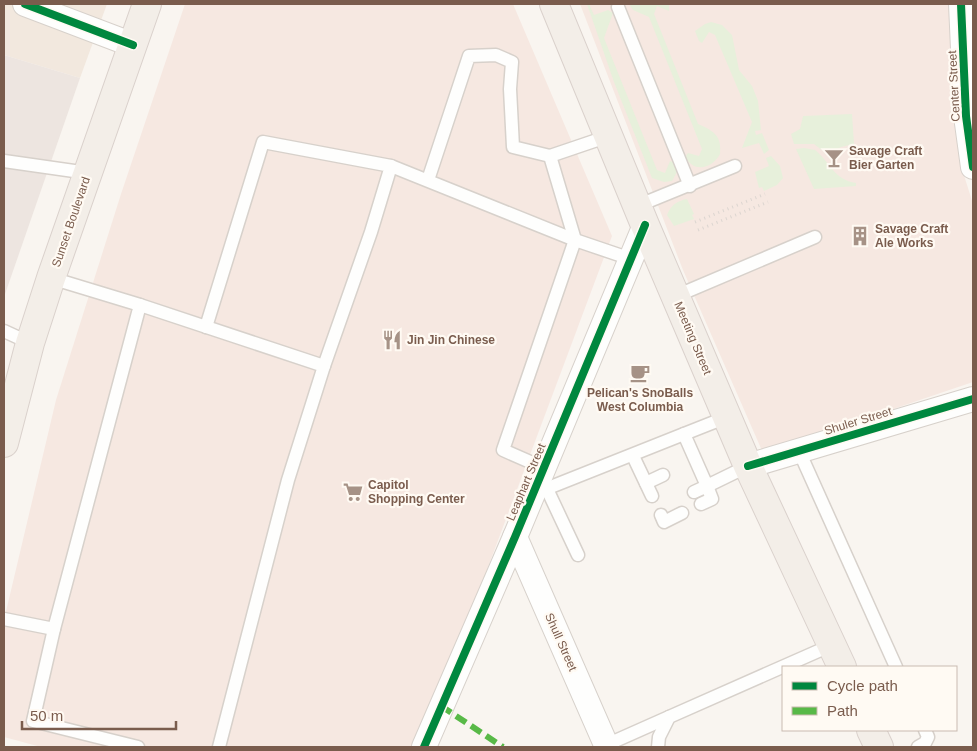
<svg xmlns="http://www.w3.org/2000/svg" width="977" height="751" font-family="Helvetica,sans-serif">
  <style>
    .residential { fill: #f2e8de }
    .commercial { fill: #f6e8e1 }
    .industrial { fill: #ede5e0 }
    .green { fill: #e7f0db }
    .lines { fill: none; stroke-linecap: round; stroke-linejoin: round }
    .lane-casing { stroke: #d7d1cb; stroke-width: 15 }
    .street-casing { stroke: #d7d1cb; stroke-width: 26 }
    .primary-casing { stroke: #dad1cc; stroke-width: 30 }
    .path { stroke: #dcd5d0; stroke-width: 3; stroke-dasharray: 1 4; stroke-linecap: butt }
    .lane { stroke: #fefefd; stroke-width: 12 }
    .street { stroke: #fefefd; stroke-width: 24 }
    .primary { stroke: #f3eee8; stroke-width: 28 }
    .quiet { stroke: #58b947; stroke-width: 6; stroke-dasharray: 12 6; stroke-linecap: butt }
    .cycleway-casing { stroke: #fffaf3; stroke-width: 11 }
    .cycleway { stroke: #00873e; stroke-width: 8 }
    .labels { text-anchor: middle; stroke-width: 4.5; stroke-linejoin: round; paint-order: stroke }
    .street-label { font-size: 12px; fill: #7a5c4d; stroke: #fffaf3 }
    .poi-label { font-size: 12px; font-weight: bold; fill: #7a5c4d; stroke: #fffaf3; text-anchor: start }
  </style>
  <rect width="100%" height="100%" fill="#f9f5f0"/>
  <polygon class="residential" points="4,4 107,4 80,78 4,55"/>
  <g class="commercial">
    <polygon points="185,4 513,4 612,236 482,583 411,747 41,747 4,737 4,620 56,400 121,194"/>
    <polygon points="580,4 950,4 963,172 973,204 973,382 763,453 683,270"/>
  </g>
  <polygon class="industrial" points="4,55 80,78 4,297"/>
  <g class="green">
    <polygon points="587,4 589,4 594,15 608,10 613,13 604,38 657,170 665,173 670,161 673,162 677,172 672,181 664,182 652,178 614,82"/>
    <path d="M 629,4 L 669,4 L 669,11 L 657,6 L 654,14 L 698,124 C 714,131 722,136 720,154 C 712,169 694,173 685,157 L 688,153 L 699,156 L 702,149 L 649,17 L 633,10 Z"/>
    <polygon points="711,22 722,25 732,35 739,70 752,86 758,101 761,130 755,131 756,135 762,133 769,150 764,154 759,143 742,148 752,122 715,35 709,32 702,43 699,41 695,31 705,24"/>
    <polygon points="852,114 854,144 841,147 827,154 814,144 794,144 791,134 800,129 803,116"/>
    <path d="M 804,148 L 815,150 C 830,162 834,180 856,183 L 856,186 L 814,189 L 796,149 Z"/>
    <polygon points="771,156 780,166 783,178 777,185 764,191 762,187 759,188 755,172 769,166 766,158"/>
    <path d="M 687,199 L 694,214 L 692,215 L 694,219 L 674,226 L 667,215 C 671,205 677,201 687,199 Z"/>
  </g>
  <g class="lines">
    <defs>
      <g id="lane">
        <polyline points="618,7 690,186"/>
        <polyline points="4,161 88,173"/>
        <polyline points="391,166 575,240 631,259"/>
        <polyline points="428,180 469,56 496,55 512,62 510,89 513,147 550,156"/>
        <polyline points="637,206 735,166"/>
        <polyline points="676,296 815,237"/>
        <polyline points="140,305 324,366 288,480 219,747"/>
        <polyline points="206,327 263,142 391,166 371,232 324,366"/>
        <polyline points="4,331 30,343"/>
        <polyline points="727,417 684,434 707,486 748,466"/>
        <polyline points="799,451 896,667"/>
        <polyline points="633,456 652,496"/>
        <polyline points="544,468 503,450 575,240 550,156 609,136"/>
        <polyline points="646,483 663,475"/>
        <polyline points="547,489 578,555"/>
        <polyline points="694,492 707,486 712,499 701,504"/>
        <polyline points="533,494 684,434"/>
        <polyline points="661,515 664,522 682,513"/>
        <polyline points="4,619 54,629 140,305 51,278"/>
        <polyline points="54,629 33,721 138,747"/>
        <polyline points="606,745 669,717"/>
        <polyline points="658,747 659,737 669,717 832,645"/>
        <polyline points="918,747 925,743 928,737 925,730"/>
      </g>
      <g id="street">
        <polyline points="25,4 133,45"/>
        <polyline points="961,4 966,116 973,167"/>
        <polyline points="748,466 973,399"/>
        <polyline points="515,537 607,747"/>
        <polyline points="424,747 515,537 645,225"/>
      </g>
      <g id="primary">
        <polyline points="554,4 645,225 748,466 842,667"/>
        <polyline points="4,443 30,343 51,278 147,4"/>
        <polyline points="871,730 879,747"/>
      </g>
    </defs>
    <use href="#lane" class="lane-casing"/>
    <use href="#street" class="street-casing"/>
    <use href="#primary" class="primary-casing"/>
    <g class="path">
      <polyline points="695,222 765,194"/>
      <polyline points="698,230 768,202"/>
    </g>
    <use href="#lane" class="lane"/>
    <use href="#street" class="street"/>
    <use href="#primary" class="primary"/>
    <polyline class="quiet" points="441,706 503,747"/>
    <defs>
      <g id="cycleway">
        <polyline points="25,4 133,45"/>
        <polyline points="961,4 966,116 973,167"/>
        <polyline points="748,466 973,399"/>
        <polyline points="424,747 515,537 645,225"/>
      </g>
    </defs>
    <use href="#cycleway" class="cycleway-casing"/>
    <use href="#cycleway" class="cycleway"/>
  </g>
  <defs>
    <symbol id="bar-bare" viewBox="-9 -9 18 18"><path d="M-6-5H6L.8 .8V4.5H3.5V6h-7V4.5H-.8V.8Z" fill="#a69286" stroke="#fffaf3" stroke-width="2.5" paint-order="stroke"/></symbol>
    <symbol id="building-bare" viewBox="-9 -9 18 18"><path d="M-4-6H4V6H1V3H-1V6H-4ZM-2.5-4.3h1.7v1.8h-1.7ZM.8-4.3h1.7v1.8H.8ZM-2.5-1h1.7V.8h-1.7ZM.8-1h1.7V.8H.8Z" fill="#a69286" stroke="#fffaf3" stroke-width="2.5" paint-order="stroke"/></symbol>
    <symbol id="restaurant-bare" viewBox="-9 -9 18 18"><path d="M-5-6h1v4h1v-4h1v4h1v-4h1v5L-1.5 .5V6h-2V.5L-5-1ZM5-6V6H3V1.5H1.5Q1.5-4 5-6Z" fill="#a69286" stroke="#fffaf3" stroke-width="2.5" paint-order="stroke"/></symbol>
    <symbol id="cafe-bare" viewBox="-9 -9 18 18"><path d="M-5.5-4.5H6V0H3Q3 3.5 0 3.5H-2.5Q-5.5 3.5-5.5 0ZM3-3.2v2h1.7v-2ZM-6 4.5H4V6H-6Z" fill="#a69286" stroke="#fffaf3" stroke-width="2.5" paint-order="stroke"/></symbol>
    <symbol id="supermarket-bare" viewBox="-9 -9 18 18"><path d="M-6-5.5h2.5l.6 2H6L4.5 2H-2.5L-4.4-4H-6ZM-1.5 3.2a1.3 1.3 0 1 0 .1 0ZM3 3.2a1.3 1.3 0 1 0 .1 0Z" fill="#a69286" stroke="#fffaf3" stroke-width="2.5" paint-order="stroke"/></symbol>
  </defs>
  <g fill-rule="evenodd">
    <use href="#bar-bare" x="820" y="144" width="28" height="28"/>
    <use href="#building-bare" x="846" y="222" width="28" height="28"/>
    <use href="#restaurant-bare" x="378" y="326" width="28" height="28"/>
    <use href="#cafe-bare" x="626" y="359" width="28" height="28"/>
    <use href="#supermarket-bare" x="339" y="478" width="28" height="28"/>
  </g>
  <g class="labels">
    <g class="street-label">
      <text transform="translate(954 86) rotate(-93)" y="4">Center Street</text>
      <text transform="translate(71 222) rotate(-71)" y="4">Sunset Boulevard</text>
      <text transform="translate(693 338) rotate(67)" y="4">Meeting Street</text>
      <text transform="translate(858 421) rotate(-17)" y="4">Shuler Street</text>
      <text transform="translate(526 482) rotate(-67)" y="4">Leaphart Street</text>
      <text transform="translate(561 642) rotate(66)" y="4">Shull Street</text>
    </g>
    <g class="poi-label">
      <text x="849" y="155">Savage Craft<tspan x="849" dy="14">Bier Garten</tspan></text>
      <text x="875" y="233">Savage Craft<tspan x="875" dy="14">Ale Works</tspan></text>
      <text x="407" y="344">Jin Jin Chinese</text>
      <text x="640" y="397" text-anchor="middle">Pelican's SnoBalls<tspan x="640" dy="14">West Columbia</tspan></text>
      <text x="368" y="489">Capitol<tspan x="368" dy="14">Shopping Center</tspan></text>
    </g>
  </g>
  <rect width="977" height="751" fill="none" stroke="#7a5c4d" stroke-width="10"/>
  <rect x="782" y="666" width="175" height="65" fill="#fffaf3" stroke="#cabbb1"/>
  <rect x="792" y="682" width="25" height="8" fill="#00873e" stroke="#cabbb1"/>
  <text x="827" y="691" font-size="15" fill="#7a5c4d">Cycle path</text>
  <rect x="792" y="707" width="25" height="8" fill="#58b947" stroke="#cabbb1"/>
  <text x="827" y="716" font-size="15" fill="#7a5c4d">Path</text>
  <path d="M22 721v8h154v-8" fill="none" stroke="#7a5c4d" stroke-width="2.5"/>
  <text x="30" y="721" font-size="15" fill="#7a5c4d" stroke="#fffaf3" stroke-width="4" paint-order="stroke">50 m</text>
</svg>
